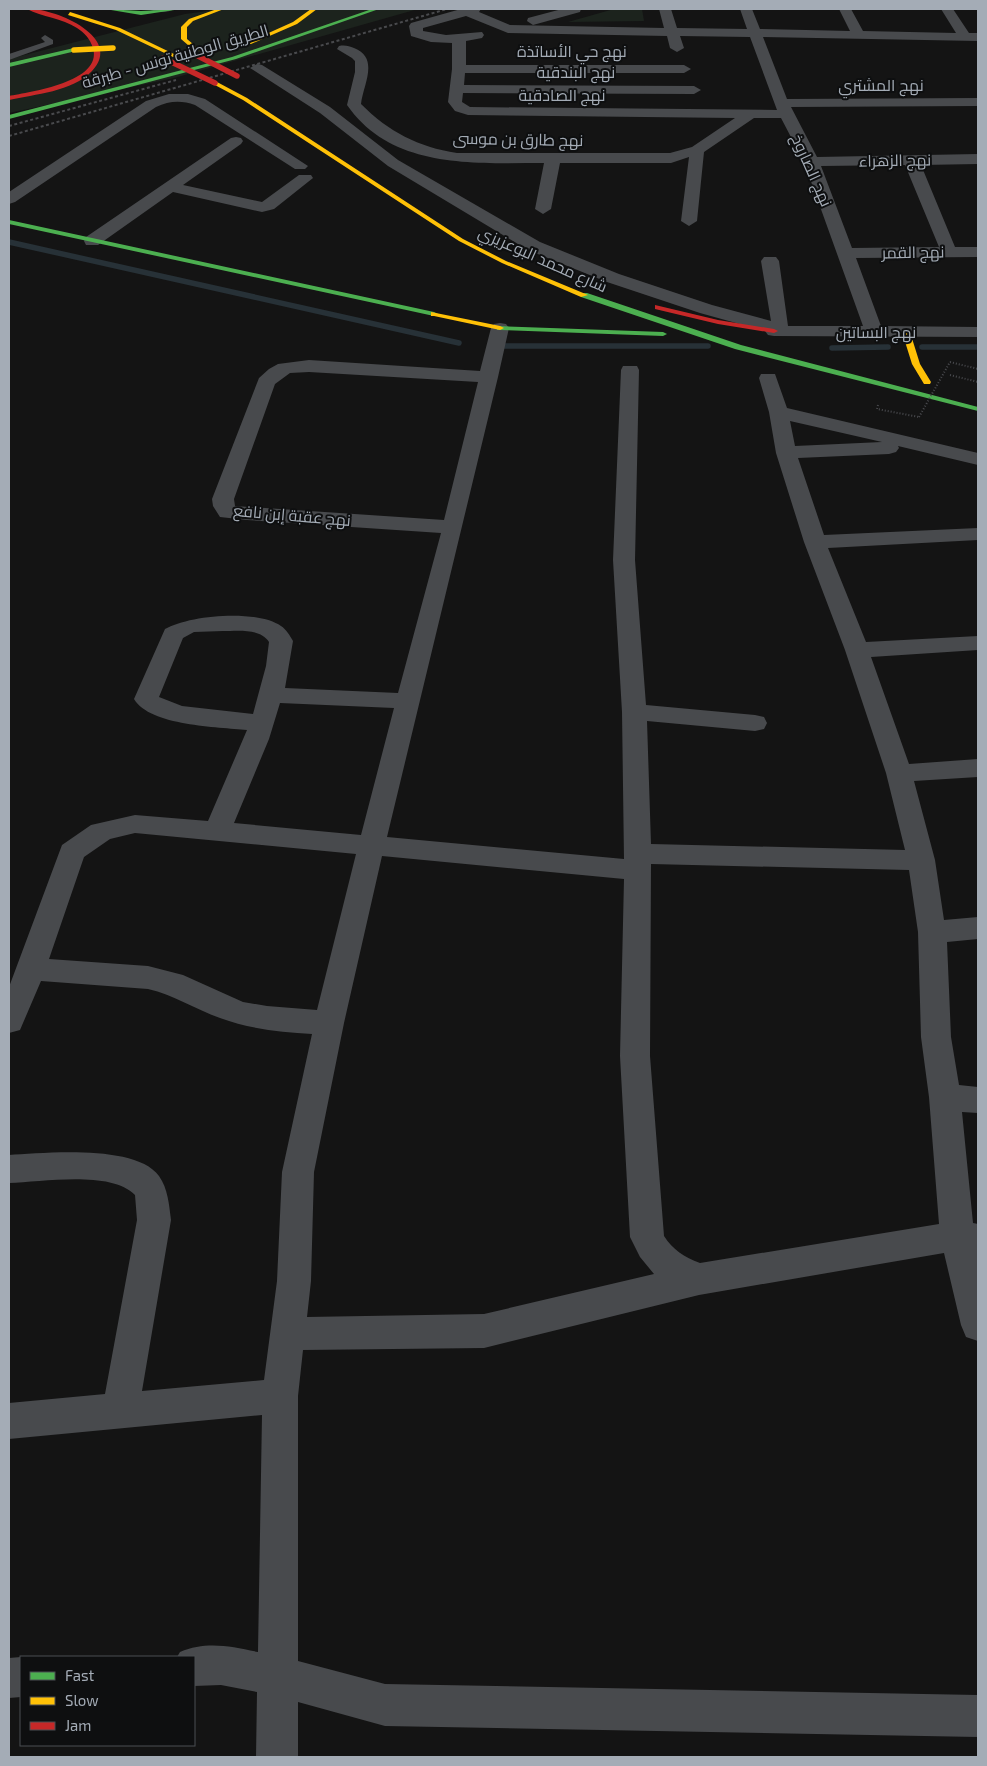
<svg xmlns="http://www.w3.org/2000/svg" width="987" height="1766" font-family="'Exo 2',Cairo,sans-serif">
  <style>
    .green { fill: #1c231d }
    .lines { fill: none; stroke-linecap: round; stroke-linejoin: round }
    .stream { stroke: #273137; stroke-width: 5.5 }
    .path { stroke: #4a4b4f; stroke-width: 2; stroke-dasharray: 1 2; stroke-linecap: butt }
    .lane { fill: #484a4d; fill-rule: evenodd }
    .street { fill: #484a4d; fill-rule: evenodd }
    .fast { fill: #4caf50; fill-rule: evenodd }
    .slow { fill: #ffc107; fill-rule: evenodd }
    .jam { fill: #c62828; fill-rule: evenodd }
    .rail { stroke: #494a4d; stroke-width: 2; stroke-dasharray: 3 2.5; stroke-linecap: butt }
    .path-bridge { stroke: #4a4b4f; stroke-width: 2; stroke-dasharray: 1 2; stroke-linecap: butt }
    .slow-bridge { stroke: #ffc107; stroke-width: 5.5 }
    .jam-bridge { stroke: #c62828; stroke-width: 5.5 }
    .labels { text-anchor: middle; stroke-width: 4; stroke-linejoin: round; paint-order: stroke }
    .far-street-label { font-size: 16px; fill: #a4acb6; stroke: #0e0f10 }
  </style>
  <rect width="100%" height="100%" fill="#141414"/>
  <g class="green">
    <polygon points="223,9 418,9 174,78 9,113 9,59 185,14"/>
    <polygon points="614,9 642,9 644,21 568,22"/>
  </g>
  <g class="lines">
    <g class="stream">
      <polyline points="9,242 459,343"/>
      <polyline points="503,346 708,346"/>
      <polyline points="922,347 978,347"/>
      <polyline points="832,348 888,347"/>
    </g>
    <g class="path">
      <polyline points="950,362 978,369"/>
      <polyline points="950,375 978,382"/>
      <polyline points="878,405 877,409 919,417"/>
    </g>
    <g class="lane">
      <path d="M 149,9 L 174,9 C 169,13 154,13 149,9 Z"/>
      <polygon points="45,35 53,40 53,44 9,60 9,54 45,42 41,38"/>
    </g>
    <g class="street">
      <path d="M 461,9 L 481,9 L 479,12 L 510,25 L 664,28 L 659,9 L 671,9 L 677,28 L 747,29 L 740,9 L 752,9 L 760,29 L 850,31 L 839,9 L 851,9 L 863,31 L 956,33 L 941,9 L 953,9 L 969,33 L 978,33 L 978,41 L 763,37 L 787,99 L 978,98 L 978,106 L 791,107 L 817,157 L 978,154 L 978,164 L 921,165 L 955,247 L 978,247 L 978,257 L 856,258 L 881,326 L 978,327 L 978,337 L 774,336 L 768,335 L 765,331 L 700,313 L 607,282 L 528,250 L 388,166 L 320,113 L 250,68 L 257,64 L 262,65 L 330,107 L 398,160 L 540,242 L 619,274 L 712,305 L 771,321 L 761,261 L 764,257 L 776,257 L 779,261 L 788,326 L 863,326 L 804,162 L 781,118 L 754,118 L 704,152 L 697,221 L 689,226 L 681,221 L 689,157 L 671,163 L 560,163 L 551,209 L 543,214 L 535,209 L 544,163 C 476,163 392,170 347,105 L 355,72 L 355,61 L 352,58 L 337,49 L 339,46 C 345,45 349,46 354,48 C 380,58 363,85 361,104 C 389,132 418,147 457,153 L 670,153 L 692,147 L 735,118 L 468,115 L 455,111 L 448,102 L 452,69 L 452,43 L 431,42 L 411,36 L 409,26 L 411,23 ZM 466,16 L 508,33 L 667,36 L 670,48 L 677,52 L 684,48 L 680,36 L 750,37 L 777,110 L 470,107 L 462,102 L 463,93 L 694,94 L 701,90 L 694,86 L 464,85 L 465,73 L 684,73 L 691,69 L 684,65 L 466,65 L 466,41 L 482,38 L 484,35 L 482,32 L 446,35 L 423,31 L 423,28 ZM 905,165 L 939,247 L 852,248 L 821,166 Z"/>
      <polygon points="562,9 581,9 580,12 533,25 527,21 528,18"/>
      <path d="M 169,94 L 188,94 L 205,99 L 308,166 L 305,169 L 295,169 L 195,105 C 181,100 169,101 156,107 L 15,202 L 9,204 L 9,192 L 146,101 Z"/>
      <polygon points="236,137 241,138 243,141 241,144 183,185 262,202 299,175 311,175 313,178 274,209 262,212 173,192 98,245 86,245 84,241 86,237 231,138"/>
      <path d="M 500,323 L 506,324 L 509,328 L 498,377 L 387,837 L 624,859 L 622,712 L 613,560 L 621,370 L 623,366 L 637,366 L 639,370 L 635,560 L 646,705 L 755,715 L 764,717 L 767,723 L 764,729 L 755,731 L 647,721 L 651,844 L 905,850 L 886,773 L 845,650 L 804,542 L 776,453 L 769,412 L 759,378 L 761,374 L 775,374 L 787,408 L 978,453 L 978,465 L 898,446 L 899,448 L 896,452 L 889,454 L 798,458 L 824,535 L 978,528 L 978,540 L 828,548 L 866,642 L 978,636 L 978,650 L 871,657 L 909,764 L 978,759 L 978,777 L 914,781 L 935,860 L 944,920 L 978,917 L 978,939 L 947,942 L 951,1037 L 959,1085 L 978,1087 L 978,1113 L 962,1112 L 973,1223 L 978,1224 L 978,1341 L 966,1337 L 961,1325 L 944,1253 L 699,1295 L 484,1348 L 303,1350 L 298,1396 L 298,1661 L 385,1684 L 978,1695 L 978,1737 L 385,1726 L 298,1702 L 298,1757 L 256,1757 L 257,1692 L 221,1685 L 194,1686 L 194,1657 L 177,1657 L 180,1652 C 206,1641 230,1646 258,1652 L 262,1415 L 9,1439 L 9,1403 L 105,1394 L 137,1220 L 135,1195 C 111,1170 42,1182 9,1183 L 9,1155 C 44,1153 136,1144 159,1176 C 168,1189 169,1204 171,1220 L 142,1391 L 264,1380 L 277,1281 L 282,1172 L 312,1034 C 280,1032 250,1029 220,1018 C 195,1009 174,995 148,989 L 41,981 L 20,1030 L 9,1033 L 9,987 L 62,845 L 91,825 L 135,815 L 208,821 L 247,730 C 218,727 150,726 134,699 L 165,629 C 189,615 257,609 281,626 C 286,629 290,636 293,641 L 285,688 L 398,693 L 441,533 L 247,520 L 220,517 L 213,506 L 212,499 L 259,378 L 269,369 L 278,364 L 309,360 L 480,371 L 491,328 L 494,324 ZM 309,372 L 478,382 L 444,520 L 235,506 L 234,499 L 275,384 L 290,373 ZM 790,421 L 882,442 L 795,446 ZM 223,631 C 238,631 260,628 269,642 L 266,666 L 253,714 L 182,706 L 159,697 L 183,638 L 194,632 ZM 280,703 L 394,708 L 361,835 L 234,823 L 269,739 ZM 135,833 L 356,854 L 317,1010 L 267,1006 L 243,1002 L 183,975 L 148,966 L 49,959 L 84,857 L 110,839 ZM 382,856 L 624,879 L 620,1056 L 630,1237 L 640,1257 L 654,1274 L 484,1314 L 307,1317 L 311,1281 L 314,1172 L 344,1023 ZM 651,864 L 909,870 L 918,932 L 921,1037 L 929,1097 L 939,1224 L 700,1263 C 684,1257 673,1250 664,1236 L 650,1056 Z"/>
      <polygon points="21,1657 21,1697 9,1698 9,1658"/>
    </g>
    <g class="fast">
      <polygon points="105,9 141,11 181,9 141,15"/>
      <polygon points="372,9 379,9 236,59 9,119 9,115 232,57"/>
      <polygon points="74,48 76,51 9,67 9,63"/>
      <polygon points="9,220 434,312 438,314 434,316 9,224"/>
      <polygon points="581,293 587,293 741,345 978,407 978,411 735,349 581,297"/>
      <polygon points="497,326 663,332 667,334 663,336 500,330 497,330"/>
    </g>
    <g class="slow">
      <polygon points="217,9 224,9 193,21 187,27 187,39 200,50 195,51 181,39 181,27 189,19"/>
      <polygon points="311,9 317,9 297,24 251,44 246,43 293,22"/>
      <polygon points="70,12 120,28 178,56 173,57 116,30 68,15"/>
      <polygon points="213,82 217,82 247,98 463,239 506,261 588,295 581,297 502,263 459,241 243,100 213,84"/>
      <polygon points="431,312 500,326 504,328 500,330 434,316 431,316"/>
      <polygon points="903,330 910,332 920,364 931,382 930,384 924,384 912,364 902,332"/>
    </g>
    <g class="jam">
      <path d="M 27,9 C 53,7 125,37 92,71 C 72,92 35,94 9,100 L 9,96 C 30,92 103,82 93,48 C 90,39 85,33 77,28 C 62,18 42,17 27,9 Z"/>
      <polygon points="655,305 718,320 774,329 778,331 774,333 718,324 655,309"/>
    </g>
    <g class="rail">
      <polyline points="9,126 176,80"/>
      <polyline points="9,136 447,9"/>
    </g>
    <polyline class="path-bridge" points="919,417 950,362"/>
    <polyline class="slow-bridge" points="74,50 113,48"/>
    <g class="jam-bridge">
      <polyline points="198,56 237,76"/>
      <polyline points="163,58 215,83"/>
    </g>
  </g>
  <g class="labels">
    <g class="far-street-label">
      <text x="572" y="57">نهج حي الأساتذة</text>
      <text transform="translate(175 56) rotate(-16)" y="6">الطريق الوطنية تونس - طبرقة</text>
      <text x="576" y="78">نهج البندقية</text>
      <text x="881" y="91">نهج المشتري</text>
      <text x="562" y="101">نهج الصادقية</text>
      <text transform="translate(518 139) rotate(1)" y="6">نهج طارق بن موسى</text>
      <text transform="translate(895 160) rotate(-1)" y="6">نهج الزهراء</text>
      <text transform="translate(812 170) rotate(66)" y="6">نهج الصاروخ</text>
      <text transform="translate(913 252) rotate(-1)" y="6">نهج القمر</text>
      <text transform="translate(543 259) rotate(24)" y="6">شارع محمد البوعزيزي</text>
      <text x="876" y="338">نهج البساتين</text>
      <text transform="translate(292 515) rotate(5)" y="6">نهج عقبة إبن نافع</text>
    </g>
  </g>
  <rect width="987" height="1766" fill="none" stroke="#a4acb6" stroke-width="20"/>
  <rect x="20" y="1656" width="175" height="90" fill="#0e0f10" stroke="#4a4e52"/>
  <rect x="30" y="1672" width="25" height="8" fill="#4caf50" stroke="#4a4e52"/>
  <text x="65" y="1681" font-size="15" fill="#a4acb6">Fast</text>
  <rect x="30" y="1697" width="25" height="8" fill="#ffc107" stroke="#4a4e52"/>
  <text x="65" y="1706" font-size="15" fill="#a4acb6">Slow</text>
  <rect x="30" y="1722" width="25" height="8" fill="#c62828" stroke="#4a4e52"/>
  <text x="65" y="1731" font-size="15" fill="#a4acb6">Jam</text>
</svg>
